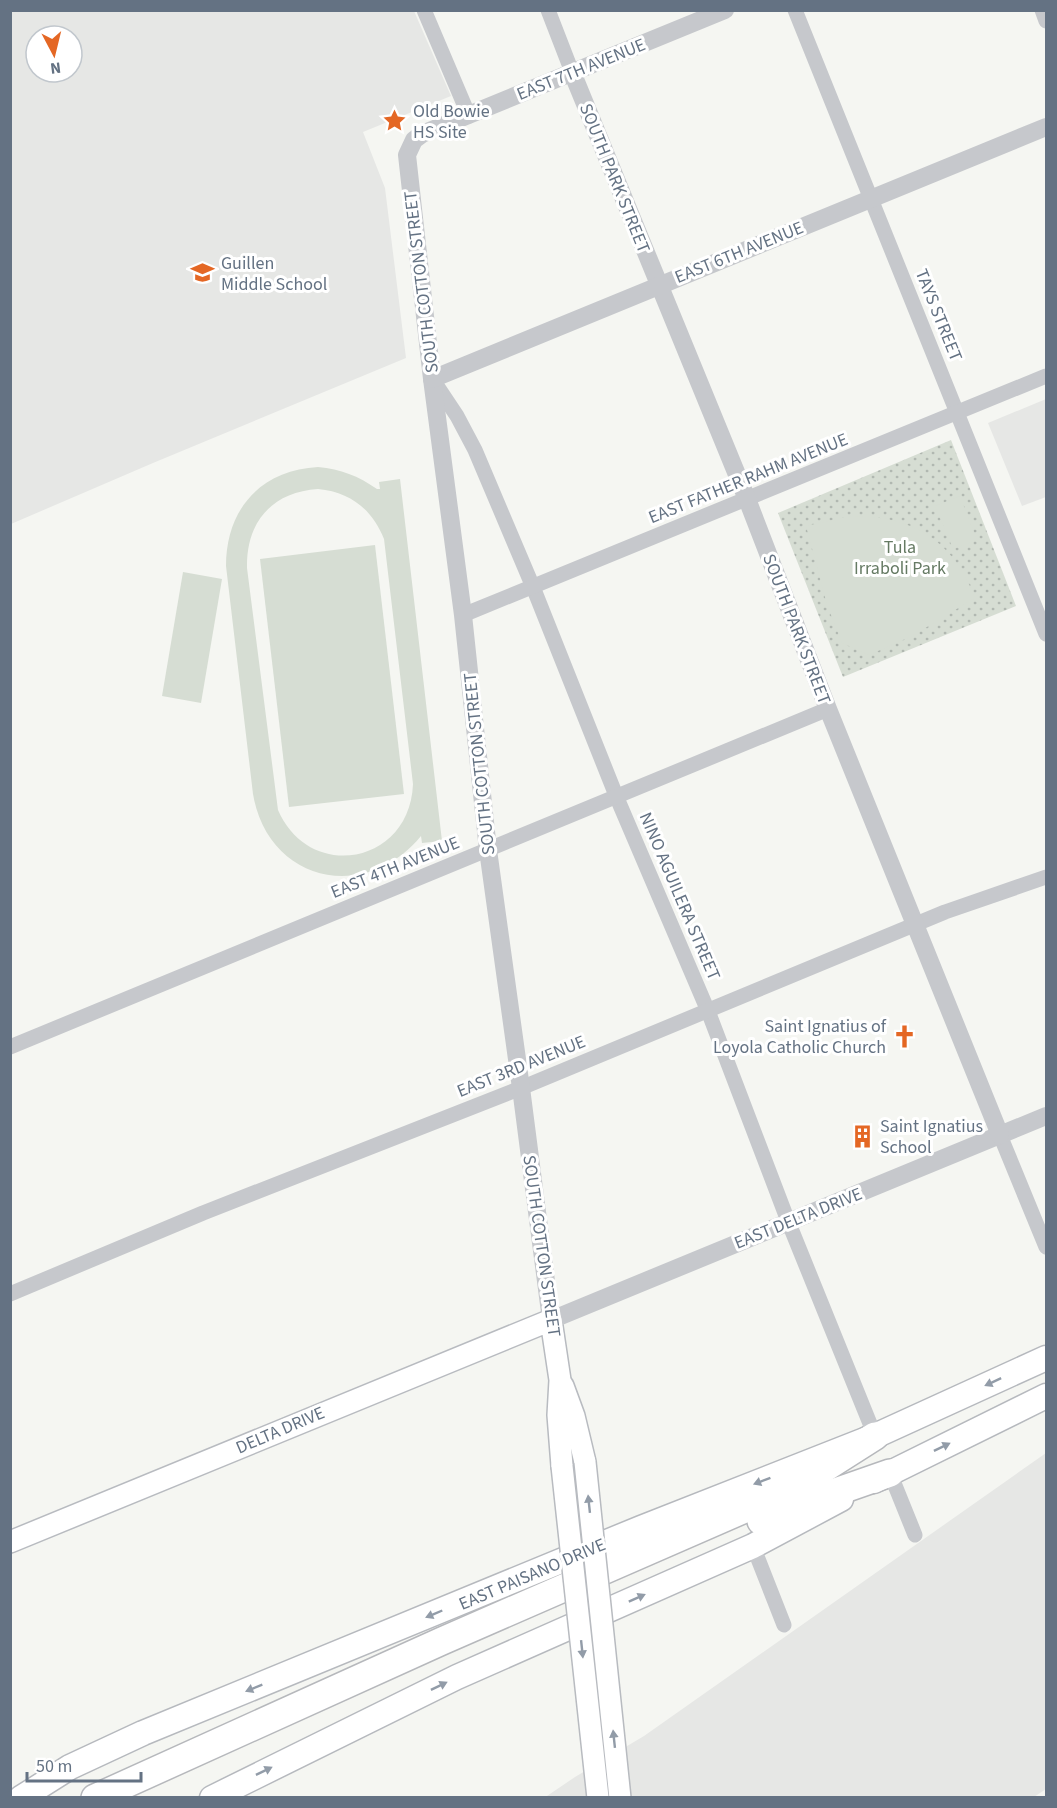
<svg xmlns="http://www.w3.org/2000/svg" width="1057" height="1808" font-family="'Source Sans 3',sans-serif">
  <style>
    .built { fill: #e6e7e5; fill-rule: evenodd }
    .park { fill: url(#park-dots) }
    .pitch { fill: #d6ddd3; fill-rule: evenodd }
    .lines { fill: none; stroke-linecap: round; stroke-linejoin: round }
    .secondary-casing { stroke: #b8bbc0; stroke-width: 24 }
    .primary-casing { stroke: #b6b9be; stroke-width: 27 }
    .motorway-casing { stroke: #b6b8bc; stroke-width: 30 }
    .minor { stroke: #c6c8cc; stroke-width: 15 }
    .tertiary { stroke: #c6c8cc; stroke-width: 18 }
    .secondary { stroke: #fff; stroke-width: 21 }
    .primary { stroke: #fff; stroke-width: 24 }
    .motorway { stroke: #fff; stroke-width: 27 }
    .secondary-bridge-casing { stroke: #b8bbc0; stroke-width: 24; stroke-linecap: butt }
    .secondary-bridge { stroke: #fff; stroke-width: 21 }
    .oneway { fill: #929ca8 }
    .labels { text-anchor: middle; stroke-width: 6; stroke-linejoin: round; paint-order: stroke }
    .street-label { font-size: 18px; fill: #647283; stroke: #fff }
    .poi-label { font-size: 18px; fill: #647283; stroke: #fff; text-anchor: start }
    .park-label { font-size: 18px; fill: #657a63; stroke: #fff }
  </style>
  <defs>
    <pattern id="park-dots" width="8" height="8" patternUnits="userSpaceOnUse" patternTransform="scale(1.5)"><rect width="8" height="8" fill="#d6ddd3"/><path d="M2 2h.1M6 6h.1" fill="none" stroke="#b1b8b1" stroke-width="1.8" stroke-linecap="round"/></pattern>
  </defs>
  <rect width="100%" height="100%" fill="#f5f6f2"/>
  <g class="built">
    <path d="M 10,11 L 414,11 L 451,96 L 363,132 L 385,188 L 406,358 L 153,463 L 11,524 ZM 36,36 L 72,36 L 72,72 L 36,72 Z"/>
    <polygon points="1046,399 1046,497 1022,506 988,423"/>
    <polygon points="1046,1453 1046,1789 1034,1797 544,1798 575,1777 644,1736"/>
  </g>
  <polygon class="park" points="951,440 1016,606 843,677 778,513"/>
  <g class="pitch">
    <path d="M 318,467 C 341,469 358,476 377,489 L 380,489 L 379,482 L 400,479 L 442,841 L 422,843 L 421,836 C 365,904 268,882 253,794 L 226,566 C 226,509 261,470 318,467 ZM 318,489 C 350,492 372,509 384,539 L 413,784 C 410,864 310,883 278,810 L 247,568 C 246,522 272,492 318,489 Z"/>
    <polygon points="960,496 977,540 953,549 935,506"/>
    <path d="M 850,516 C 912,515 953,540 975,598 L 912,636 L 869,655 L 842,643 L 827,605 L 806,526 Z"/>
    <polygon points="375,545 404,794 289,807 260,559"/>
    <polygon points="183,572 222,579 201,703 162,696"/>
  </g>
  <g class="lines">
    <defs>
      <g id="secondary">
        <polyline points="563,1386 574,1416 585,1462"/>
        <polyline points="10,1542 551,1320 560,1380 558,1415 562,1466"/>
      </g>
      <g id="primary">
        <polyline points="874,1481 1046,1396"/>
        <polyline points="21,1798 70,1767 143,1733 641,1528 875,1436 1046,1358"/>
        <polyline points="212,1798 457,1677 753,1546 841,1499"/>
      </g>
      <g id="motorway">
        <polyline points="761,1521 804,1503 890,1473"/>
        <polyline points="95,1798 442,1641 779,1494 809,1478 875,1436"/>
      </g>
    </defs>
    <use href="#secondary" class="secondary-casing"/>
    <use href="#primary" class="primary-casing"/>
    <use href="#motorway" class="motorway-casing"/>
    <g class="minor">
      <polyline points="424,10 469,116"/>
      <polyline points="548,10 572,72"/>
      <polyline points="795,10 1046,634"/>
      <polyline points="1042,10 1046,21"/>
      <polyline points="433,380 457,416 475,450 533,587 617,798 708,1011 788,1221 875,1436"/>
      <polyline points="463,615 1046,376"/>
      <polyline points="10,1047 828,709"/>
      <polyline points="1000,1135 1046,1247"/>
      <polyline points="10,1294 203,1213 521,1088 945,912 1046,877"/>
      <polyline points="890,1473 915,1535"/>
      <polyline points="753,1546 784,1625"/>
    </g>
    <g class="tertiary">
      <polyline points="725,10 422,134 414,140 407,155 432,379 463,615 488,850 521,1088 551,1320 1046,1116"/>
      <polyline points="572,72 747,499 828,709 1000,1135"/>
      <polyline points="432,379 1046,127"/>
    </g>
    <use href="#secondary" class="secondary"/>
    <use href="#primary" class="primary"/>
    <use href="#motorway" class="motorway"/>
    <defs>
      <g id="secondary-bridge">
        <polyline points="585,1462 620,1798"/>
        <polyline points="562,1466 598,1798"/>
      </g>
    </defs>
    <use href="#secondary-bridge" class="secondary-bridge-casing"/>
    <use href="#secondary-bridge" class="secondary-bridge"/>
  </g>
  <defs><path id="oneway-solid" d="M-6-.8H1V-3.2L6.5 0L1 3.2V.8H-6Z" transform="scale(1.5)"/></defs>
  <g class="oneway">
    <use href="#oneway-solid" transform="translate(993 1382) rotate(155)"/>
    <use href="#oneway-solid" transform="translate(942 1447) rotate(-26)"/>
    <use href="#oneway-solid" transform="translate(762 1481) rotate(159)"/>
    <use href="#oneway-solid" transform="translate(589 1504) rotate(-96)"/>
    <use href="#oneway-solid" transform="translate(637 1598) rotate(-24)"/>
    <use href="#oneway-solid" transform="translate(434 1614) rotate(157)"/>
    <use href="#oneway-solid" transform="translate(582 1649) rotate(84)"/>
    <use href="#oneway-solid" transform="translate(439 1686) rotate(-26)"/>
    <use href="#oneway-solid" transform="translate(254 1688) rotate(158)"/>
    <use href="#oneway-solid" transform="translate(614 1739) rotate(-96)"/>
    <use href="#oneway-solid" transform="translate(264 1771) rotate(-26)"/>
  </g>
  <defs>
    <symbol id="sight-bare" viewBox="-9 -9 18 18"><path d="M0-6L1.8-2.2L6-1.7L2.9 1.2L3.7 5.4L0 3.3L-3.7 5.4L-2.9 1.2L-6-1.7L-1.8-2.2Z" fill="#e46724" stroke="#fff" stroke-width="2.5" paint-order="stroke"/></symbol>
    <symbol id="school-bare" viewBox="-9 -9 18 18"><path d="M0-5L7-2L0 1L-7-2ZM-4 1L0 2.5L4 1V4Q0 6-4 4Z" fill="#e46724" stroke="#fff" stroke-width="2.5" paint-order="stroke"/></symbol>
    <symbol id="church-bare" viewBox="-9 -9 18 18"><path d="M-1.2-6h2.4v3.5h3.3v2.4h-3.3V6h-2.4V-.1h-3.3v-2.4h3.3Z" fill="#e46724" stroke="#fff" stroke-width="2.5" paint-order="stroke"/></symbol>
    <symbol id="building-bare" viewBox="-9 -9 18 18"><path d="M-4-6H4V6H1V3H-1V6H-4ZM-2.5-4.3h1.7v1.8h-1.7ZM.8-4.3h1.7v1.8H.8ZM-2.5-1h1.7V.8h-1.7ZM.8-1h1.7V.8H.8Z" fill="#e46724" stroke="#fff" stroke-width="2.5" paint-order="stroke"/></symbol>
  </defs>
  <g fill-rule="evenodd">
    <use href="#sight-bare" x="378" y="104" width="33" height="33"/>
    <use href="#school-bare" x="186" y="256" width="33" height="33"/>
    <use href="#church-bare" x="888" y="1020" width="33" height="33"/>
    <use href="#building-bare" x="846" y="1120" width="33" height="33"/>
  </g>
  <g class="labels">
    <g class="street-label">
      <text transform="translate(581 69) rotate(-22)" y="6">EAST 7TH AVENUE</text>
      <text transform="translate(615 178) rotate(68)" y="6">SOUTH PARK STREET</text>
      <text transform="translate(739 252) rotate(-22)" y="6">EAST 6TH AVENUE</text>
      <text transform="translate(421 282) rotate(-97)" y="6">SOUTH COTTON STREET</text>
      <text transform="translate(939 315) rotate(68)" y="6">TAYS STREET</text>
      <text transform="translate(748 478) rotate(-22)" y="6">EAST FATHER RAHM AVENUE</text>
      <text transform="translate(797 629) rotate(69)" y="6">SOUTH PARK STREET</text>
      <text transform="translate(479 764) rotate(-96)" y="6">SOUTH COTTON STREET</text>
      <text transform="translate(395 867) rotate(-22)" y="6">EAST 4TH AVENUE</text>
      <text transform="translate(680 896) rotate(67)" y="6">NINO AGUILERA STREET</text>
      <text transform="translate(521 1066) rotate(-22)" y="6">EAST 3RD AVENUE</text>
      <text transform="translate(798 1218) rotate(-22)" y="6">EAST DELTA DRIVE</text>
      <text transform="translate(542 1246) rotate(82)" y="6">SOUTH COTTON STREET</text>
      <text transform="translate(280 1430) rotate(-23)" y="6">DELTA DRIVE</text>
      <text transform="translate(532 1574) rotate(-23)" y="6">EAST PAISANO DRIVE</text>
    </g>
    <g class="poi-label">
      <text x="413" y="117">Old Bowie<tspan x="413" dy="21">HS Site</tspan></text>
      <text x="221" y="269">Guillen<tspan x="221" dy="21">Middle School</tspan></text>
      <text x="886" y="1032" text-anchor="end">Saint Ignatius of<tspan x="886" dy="21">Loyola Catholic Church</tspan></text>
      <text x="880" y="1132">Saint Ignatius<tspan x="880" dy="21">School</tspan></text>
    </g>
    <g class="park-label">
      <text x="900" y="553">Tula<tspan x="900" dy="21">Irraboli Park</tspan></text>
    </g>
  </g>
  <rect width="1057" height="1808" fill="none" stroke="#647283" stroke-width="24"/>
  <g transform="translate(54 54) rotate(173)"><circle r="28" fill="#ffffff" stroke="#c1c7cd" stroke-width="1.5"/>
  <path d="M0-4.5L10 22L0 15L-10 22Z" fill="#e46724"/>
  <text y="-9" font-size="16" font-weight="bold" text-anchor="middle" fill="#647283">N</text>
  </g>
  <path d="M27 1772v9h114v-9" fill="none" stroke="#647283" stroke-width="3"/>
  <text x="36" y="1772" font-size="18" fill="#647283" stroke="#ffffff" stroke-width="4.5" paint-order="stroke">50 m</text>
</svg>
